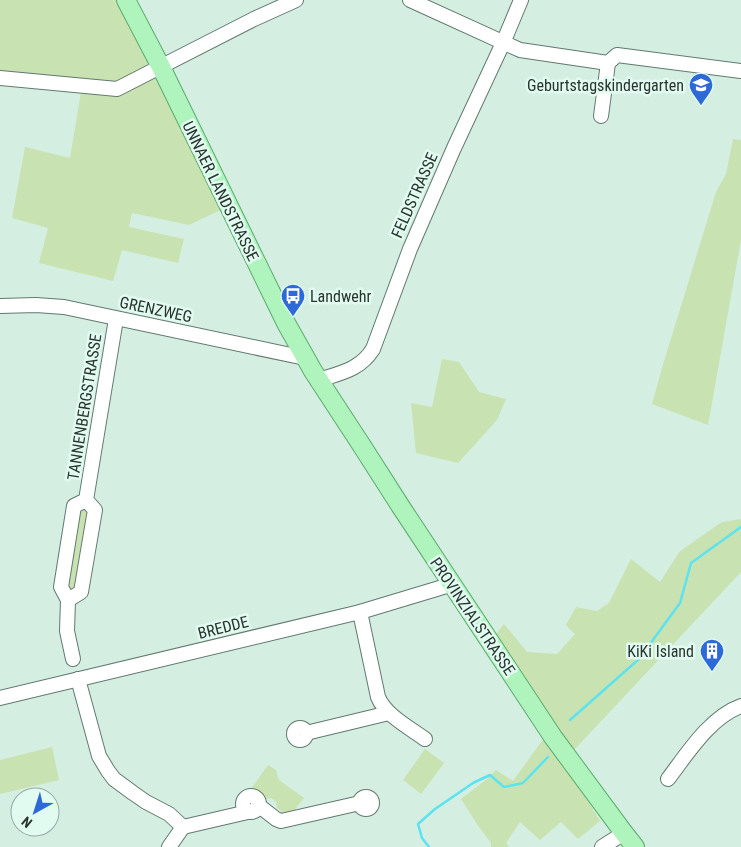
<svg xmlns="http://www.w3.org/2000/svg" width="741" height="847" font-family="'Roboto Condensed',sans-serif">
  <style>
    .green { fill: #c9e2b1 }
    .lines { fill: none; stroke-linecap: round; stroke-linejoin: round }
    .stream { stroke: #5de2f0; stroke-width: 2.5 }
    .minor-casing { stroke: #62796f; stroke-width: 16 }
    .major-casing { stroke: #5cab6e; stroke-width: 20 }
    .minor { stroke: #fff; stroke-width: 14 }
    .major { stroke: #aef4bc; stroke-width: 18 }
    .labels { text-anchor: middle; stroke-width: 5; stroke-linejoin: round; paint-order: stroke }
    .poi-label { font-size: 16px; fill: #29332f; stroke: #e1fbf0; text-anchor: end }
    .street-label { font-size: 16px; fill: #29332f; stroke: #e1fbf0 }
  </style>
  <rect width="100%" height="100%" fill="#d4eee2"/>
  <g class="green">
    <polygon points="0,0 126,0 229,206 189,225 132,213 129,227 184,239 178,263 122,250 113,281 39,263 48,228 12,218 25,147 70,158 82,86 0,78"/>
    <polygon points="733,139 741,140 741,240 708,425 652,404 662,368 716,192 726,174"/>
    <polygon points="442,359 459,362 479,392 506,399 497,420 458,463 416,453 411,403 432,407"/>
    <polygon points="86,503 93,511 79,591 69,597 63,586 77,507"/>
    <polygon points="741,519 741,572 574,750 563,760 600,821 578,839 561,822 540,840 520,822 506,843 509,847 491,847 491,843 477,824 461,799 487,779 496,770 513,781 554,724 496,634 504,624 527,652 557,654 575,634 566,625 576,607 597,611 609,603 631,559 660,582 680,551 722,522"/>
    <polygon points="52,747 59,780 0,794 0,760"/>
    <polygon points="425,749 444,763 421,794 403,780"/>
    <polygon points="268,765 276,770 279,780 304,798 289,817 277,808 276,802 271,798 265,799 251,789"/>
  </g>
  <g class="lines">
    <g class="stream">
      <polyline points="570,720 639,659 680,603 691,563 741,527"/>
      <polyline points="429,847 422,838 418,824 435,809 457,794 473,783 490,775 504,787 523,783 548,757"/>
    </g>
    <defs>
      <g id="minor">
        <polyline points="410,0 520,50 608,63 617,55 741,71"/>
        <polyline points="0,78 117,89 254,19 296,0"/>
        <polyline points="601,116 608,63"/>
        <polyline points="0,306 36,305 64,307 305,358"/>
        <path d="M 319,380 C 340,373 360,370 373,349 L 410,249 L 454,148 L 503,43 L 521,0"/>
        <polyline points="86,500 95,510 81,592 68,600 61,587 74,506 86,500 116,319"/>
        <polyline points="68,600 67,631 73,659"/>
        <path d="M 360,612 L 378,697 C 385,715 410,728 425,739"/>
        <polyline points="78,679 99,756 108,771 114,779 133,793 146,802 169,814 183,827 252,811"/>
        <polyline points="0,698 360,612 453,584"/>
        <circle cx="300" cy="734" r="6"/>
        <polyline points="306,733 389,713"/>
        <path d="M 668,779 C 687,754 710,717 741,706"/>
        <circle cx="251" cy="804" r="8"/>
        <circle cx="366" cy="803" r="6"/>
        <polyline points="258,805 276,819 281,821 360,803"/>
        <polyline points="169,847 183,827"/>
        <polyline points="602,847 624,833"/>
      </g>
      <polyline id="major" points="126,0 161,67 286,323 313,371 362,446 401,507 553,737 624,833 635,847"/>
    </defs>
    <use href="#minor" class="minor-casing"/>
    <use href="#major" class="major-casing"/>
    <use href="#minor" class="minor"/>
    <use href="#major" class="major"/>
  </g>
  <defs>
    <symbol id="school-pin" viewBox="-11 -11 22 30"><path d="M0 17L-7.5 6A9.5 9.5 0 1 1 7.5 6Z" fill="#2e6ad7" stroke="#e1fbf0"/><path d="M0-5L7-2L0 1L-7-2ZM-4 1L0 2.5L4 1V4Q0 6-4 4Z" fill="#fff"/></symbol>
    <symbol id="bus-pin" viewBox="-11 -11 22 30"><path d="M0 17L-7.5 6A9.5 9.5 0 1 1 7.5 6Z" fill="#2e6ad7" stroke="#e1fbf0"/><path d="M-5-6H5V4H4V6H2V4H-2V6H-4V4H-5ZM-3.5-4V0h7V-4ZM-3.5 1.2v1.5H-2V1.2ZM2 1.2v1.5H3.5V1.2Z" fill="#fff"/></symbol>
    <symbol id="building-pin" viewBox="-11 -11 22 30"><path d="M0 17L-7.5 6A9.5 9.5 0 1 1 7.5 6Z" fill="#2e6ad7" stroke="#e1fbf0"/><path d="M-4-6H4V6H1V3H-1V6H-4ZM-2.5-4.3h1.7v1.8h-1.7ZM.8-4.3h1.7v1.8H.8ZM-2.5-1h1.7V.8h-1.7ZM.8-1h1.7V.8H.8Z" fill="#fff"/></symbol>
  </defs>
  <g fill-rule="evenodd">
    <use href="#school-pin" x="687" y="71" width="28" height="38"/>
    <use href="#bus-pin" x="279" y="282" width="28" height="38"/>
    <use href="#building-pin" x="698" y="637" width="28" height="38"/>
  </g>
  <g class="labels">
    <g class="poi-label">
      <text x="684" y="91">Geburtstagskindergarten</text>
      <text x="310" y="302" text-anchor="start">Landwehr</text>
      <text x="694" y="657">KiKi Island</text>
    </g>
    <g class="street-label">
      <text transform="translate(221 191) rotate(64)" y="6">UNNAER LANDSTRASSE</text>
      <text transform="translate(414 195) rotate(-66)" y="6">FELDSTRASSE</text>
      <text transform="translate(156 309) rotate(12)" y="6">GRENZWEG</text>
      <text transform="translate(84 407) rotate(-81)" y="6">TANNENBERGSTRASSE</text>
      <text transform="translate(473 616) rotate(56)" y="6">PROVINZIALSTRASSE</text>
      <text transform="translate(223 627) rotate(-14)" y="6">BREDDE</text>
    </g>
  </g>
  <g transform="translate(35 812) rotate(219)"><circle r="24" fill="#e1fbf0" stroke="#97aba3"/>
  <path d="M0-4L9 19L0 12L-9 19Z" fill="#2e6ad7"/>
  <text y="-8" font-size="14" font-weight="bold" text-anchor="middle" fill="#29332f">N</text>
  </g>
</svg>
